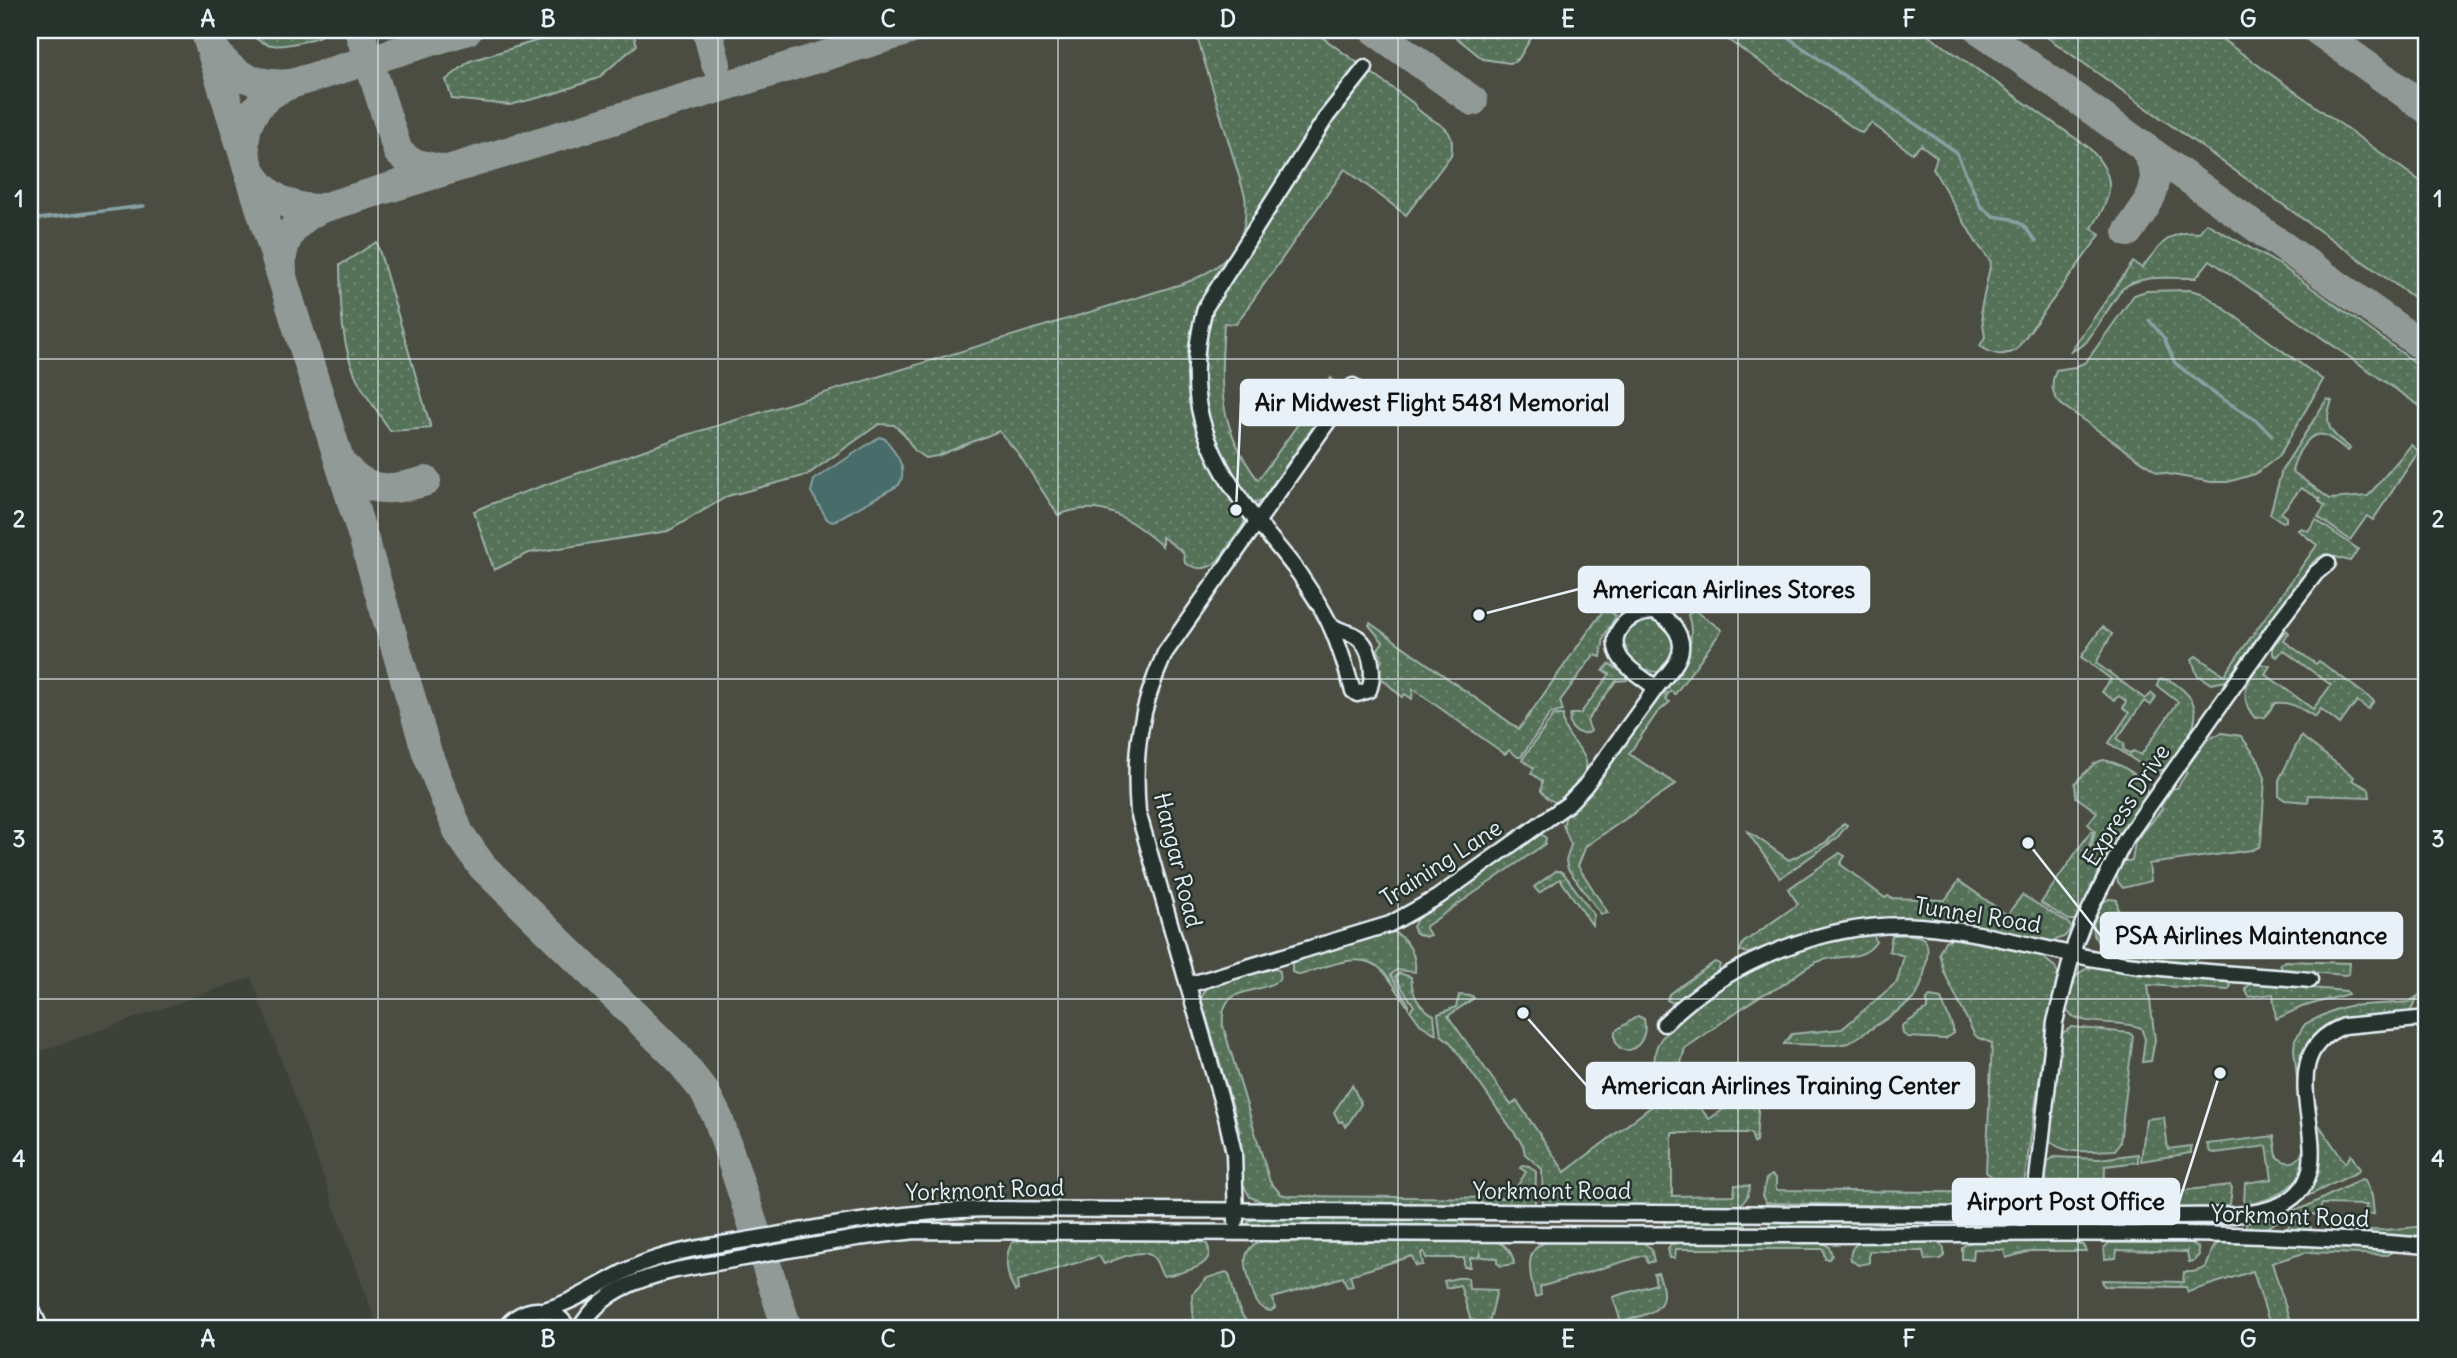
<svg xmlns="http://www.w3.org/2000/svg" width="2457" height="1358" font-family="Delius,sans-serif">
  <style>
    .built { fill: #4b4d42 }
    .grass { fill: url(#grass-dots); stroke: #9eb1a8; stroke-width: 2 }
    .water { fill: #476c6a; stroke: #87a1a3; stroke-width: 2 }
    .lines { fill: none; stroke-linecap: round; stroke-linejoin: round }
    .stream { stroke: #87a1a3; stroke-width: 3.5 }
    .taxiway { stroke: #929a98; stroke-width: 30 }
    .minor-casing { stroke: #e8f1f8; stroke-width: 19 }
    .major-casing { stroke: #e8f1f8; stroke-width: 23 }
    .minor { stroke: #26332d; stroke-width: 14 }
    .major { stroke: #26332d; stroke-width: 18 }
    .grid { fill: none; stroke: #e8f1f8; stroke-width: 2; stroke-opacity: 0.55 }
    .labels { text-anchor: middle; stroke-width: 5; stroke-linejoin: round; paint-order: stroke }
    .street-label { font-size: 23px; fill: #e8f1f8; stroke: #26332d }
    .leader { fill: none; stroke: #e8f1f8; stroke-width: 2.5 }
    .callout-dot { fill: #e8f1f8; stroke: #26332d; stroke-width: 2.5 }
    .callout { fill: #e8f1f8; stroke: #e8f1f8; stroke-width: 2.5 }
    .callout-label { font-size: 24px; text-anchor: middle; font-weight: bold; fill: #111 }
    .neatline { fill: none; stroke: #e8f1f8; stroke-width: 2.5 }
    .grid-label { font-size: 23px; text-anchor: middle; font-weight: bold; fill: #e8f1f8 }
  </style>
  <defs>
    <pattern id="grass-dots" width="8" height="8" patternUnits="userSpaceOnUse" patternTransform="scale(1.75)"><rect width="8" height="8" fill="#557158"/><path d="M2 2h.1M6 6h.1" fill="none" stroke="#6d8671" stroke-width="1.8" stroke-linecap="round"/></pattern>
  </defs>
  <rect width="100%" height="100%" fill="#3c4239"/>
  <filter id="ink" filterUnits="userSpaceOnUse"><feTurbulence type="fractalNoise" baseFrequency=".0143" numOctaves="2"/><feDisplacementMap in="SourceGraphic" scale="14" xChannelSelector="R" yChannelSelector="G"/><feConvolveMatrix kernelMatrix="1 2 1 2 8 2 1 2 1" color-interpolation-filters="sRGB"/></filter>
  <g filter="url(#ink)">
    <polygon class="built" points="30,30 2427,30 2427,1328 378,1328 251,977 30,1055"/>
    <g class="grass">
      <path d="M 246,30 L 325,30 L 325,31 C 320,38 314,38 305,41 C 282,47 264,50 246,30 Z"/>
      <polygon points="572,30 632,30 637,45 598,78 553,94 510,105 452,99 446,80 470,61"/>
      <path d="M 1195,30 L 1312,30 L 1413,103 C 1427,126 1458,119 1451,155 L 1406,215 L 1345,169 L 1236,324 L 1224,323 C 1220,388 1217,424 1258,480 L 1331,378 L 1339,386 L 1339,390 L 1261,501 L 1257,503 C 1245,498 1239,486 1233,475 C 1202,425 1196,377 1210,321 L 1194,320 L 1191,383 L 1246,517 C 1244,527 1237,534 1231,542 C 1219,561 1209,577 1185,563 L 1183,552 L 1162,537 L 1162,546 C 1129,518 1102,498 1058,515 L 1018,453 L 999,431 L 937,456 L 925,458 L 915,451 L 903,433 L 894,425 L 879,424 L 807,475 L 728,496 L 668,531 L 529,553 L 494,570 L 474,511 L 488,505 L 687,435 L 1185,283 C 1226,267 1250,243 1245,196 Z"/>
      <polygon points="1447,30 1536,30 1519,58 1514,62 1509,63 1483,59"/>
      <path d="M 1714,30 L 1921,30 L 2088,147 C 2118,177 2113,194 2092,228 L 2100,235 L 2016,350 C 2002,357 1993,355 1980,346 L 1985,337 L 1981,309 L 1991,262 L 1976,242 L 1933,169 L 1937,157 L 1921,145 L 1912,153 L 1871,123 L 1862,133 L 1858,131 Z"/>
      <polygon points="2037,30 2209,30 2427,186 2427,307"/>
      <path d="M 2206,223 L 2280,265 L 2427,371 L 2427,411 L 2210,260 L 2196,278 C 2173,279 2141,273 2122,289 L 2087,341 L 2082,346 L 2070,352 L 2133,262 L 2142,268 C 2158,247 2169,229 2199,233 Z"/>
      <path d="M 375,243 L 377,243 L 431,428 L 390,431 C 379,412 363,394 355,374 C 340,340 341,302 340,265 Z"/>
      <path d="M 2190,290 L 2201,293 L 2211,299 L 2323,380 L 2279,456 L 2255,474 L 2228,482 L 2211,482 L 2157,472 L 2062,405 C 2050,394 2051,383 2056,370 L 2075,367 L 2086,362 L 2134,295 L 2146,291 Z"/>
      <path d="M 2327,399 L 2332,401 C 2322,426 2331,433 2350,448 L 2348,451 C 2341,446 2333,438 2324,435 C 2307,430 2295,458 2292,471 L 2330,499 L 2368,496 L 2411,445 L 2419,451 L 2373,520 L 2367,516 L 2350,540 L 2318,517 L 2325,506 L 2319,501 L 2320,499 L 2301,488 L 2281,513 L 2286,517 L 2286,521 L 2283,522 L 2270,514 L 2282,470 Z"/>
      <polygon points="2316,520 2358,549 2350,561 2325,554 2314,561 2226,681 2211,684 2197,675 2192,659 2196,656 2224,675 2317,545 2298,530 2301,528 2308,531"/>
      <polygon points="1598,580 1622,595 1630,590 1636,598 1637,607 1626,613 1592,589"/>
      <polygon points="1605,608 1616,616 1604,636 1601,657 1594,655 1560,701 1563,711 1550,714 1521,757 1518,757 1509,750 1505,754 1413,689 1412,699 1405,694 1402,697 1378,675 1378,666 1382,661 1378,649 1383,642 1369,625 1370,623 1519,729"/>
      <path d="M 1693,609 L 1722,630 L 1675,694 L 1671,691 L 1668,694 L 1662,689 C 1679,664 1699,647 1688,615 Z"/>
      <path d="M 1641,618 C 1666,620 1671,627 1676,651 L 1664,671 C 1643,677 1609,650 1627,627 C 1630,624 1637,621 1641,618 Z"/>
      <path d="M 2102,627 L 2112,634 L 2096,663 L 2145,699 L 2152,693 L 2156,697 L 2151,705 L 2144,701 L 2117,739 L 2124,744 L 2123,749 L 2130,754 L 2133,751 L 2141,755 L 2178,702 L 2157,686 L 2159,680 C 2169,678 2175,683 2183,690 C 2212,715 2183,745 2167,768 L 2155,773 L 2149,770 L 2109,743 L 2129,713 L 2123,708 L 2126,701 L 2119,696 L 2114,700 L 2102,692 L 2111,679 L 2081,657 Z"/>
      <path d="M 2286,630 L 2289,633 L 2284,641 L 2316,664 L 2319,661 L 2374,701 L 2368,709 L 2357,701 L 2340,724 L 2321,709 L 2315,717 C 2301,709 2291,701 2275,703 L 2265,717 L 2255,718 C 2238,699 2245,681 2261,664 L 2270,666 L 2265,674 L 2313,709 L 2331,685 L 2283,650 L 2277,657 L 2273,654 L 2273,646 Z"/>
      <path d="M 1609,664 L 1625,674 L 1627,680 L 1616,681 L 1587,721 L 1591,731 L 1588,733 C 1575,735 1566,726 1571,714 L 1580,714 L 1610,674 L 1603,671 Z"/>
      <polygon points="1660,691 1667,696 1665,699 1670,702 1657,713 1629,754 1676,784 1586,846 1578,866 1608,913 1601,914 1568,869 1566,861 1571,845 1563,825 1566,816 1582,799"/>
      <path d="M 1557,715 L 1563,715 C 1561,747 1607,752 1575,787 C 1570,792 1565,801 1559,802 C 1551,803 1545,796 1541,791 L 1542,781 L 1531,773 L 1534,768 L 1522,760 L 1553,716 Z"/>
      <polygon points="2222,733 2241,736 2259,761 2265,778 2261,842 2259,847 2252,850 2149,864 2151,881 2123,888 2118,882 2116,872 2122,861 2132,861 2135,842 2162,809 2161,806 2173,788 2177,788 2186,774 2185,770 2208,739"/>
      <polygon points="2301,736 2354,777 2352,780 2369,789 2370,797 2309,795 2308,802 2285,800 2279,796 2279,780"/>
      <path d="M 2103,760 C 2119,762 2147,778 2147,795 L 2103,862 L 2095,862 L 2089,858 L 2095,831 L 2088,824 L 2097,812 L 2076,797 L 2075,783 L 2095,763 Z"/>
      <polygon points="1844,823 1847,825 1837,838 1780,878 1746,830 1789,860 1827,842"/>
      <polygon points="2091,831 2093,832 2086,860 2099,871 2076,920 2069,920 2041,903"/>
      <polygon points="1541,834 1546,838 1545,844 1425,927 1430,935 1425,937 1416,933 1413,927 1418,917"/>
      <path d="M 1840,853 L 1845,856 L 1840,864 L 1885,898 L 1888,896 L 1891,898 L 1945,900 L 1959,881 L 2007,915 L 2022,895 L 2067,922 L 2072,928 L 2064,937 L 2050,942 C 1976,927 1901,908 1825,927 C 1799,933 1774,943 1749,953 L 1740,951 L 1743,943 L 1798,904 L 1788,889 Z"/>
      <polygon points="1556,871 1560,871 1565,875 1594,915 1592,925 1560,879 1539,893 1534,887"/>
      <path d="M 2109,899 L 2117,900 L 2121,938 C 2142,955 2173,946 2198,943 L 2199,958 L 2192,962 L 2113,954 C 2094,944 2088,931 2097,911 C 2100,904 2102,902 2109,899 Z"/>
      <path d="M 1393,932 C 1408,938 1417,956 1415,972 L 1396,970 L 1391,975 L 1408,1003 L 1408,1007 C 1400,995 1392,981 1383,971 C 1361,948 1325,968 1300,975 L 1292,972 L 1292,963 L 1296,960 Z"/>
      <path d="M 1874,935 L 1876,942 C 1862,963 1838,953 1817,962 C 1804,967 1793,978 1781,986 C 1773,991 1764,993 1757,998 C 1732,1014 1710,1032 1685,1048 L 1677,1078 L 1709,1119 L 1760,1085 L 1756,1142 L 1754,1143 L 1751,1133 L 1672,1133 L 1672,1196 L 1734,1195 L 1735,1185 L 1750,1186 C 1748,1198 1745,1204 1733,1206 L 1546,1207 L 1543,1204 L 1542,1169 L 1525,1154 L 1523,1145 L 1450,1042 L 1441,1035 L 1438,1014 L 1456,1007 L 1459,995 L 1472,996 L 1474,998 L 1448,1016 L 1511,1105 L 1517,1101 L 1565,1172 L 1652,1106 C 1666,1085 1645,1060 1661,1039 C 1667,1031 1677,1024 1684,1017 C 1737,971 1804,940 1874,935 Z"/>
      <path d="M 1892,935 C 1901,935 1917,933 1924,939 C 1933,947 1922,986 1916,996 C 1906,1008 1864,1033 1849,1043 L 1835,1045 L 1784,1044 L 1792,1034 L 1842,1029 L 1897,982 L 1904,956 L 1889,951 Z"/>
      <polygon points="1953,938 2041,956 2055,967 2058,974 2048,1019 2022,1197 2018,1203 2004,1208 1766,1203 1762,1196 1766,1179 1772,1175 1776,1179 1776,1190 2011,1193 2012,1182 1995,1179 1986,1172 1992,1043 1978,1038 1974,1034 1944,972 1939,953 1945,941"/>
      <polygon points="2285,961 2350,963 2349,974 2345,975 2285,970 2282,969 2280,964"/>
      <polygon points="1715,962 1720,964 1718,972 1679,1001 1673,1003 1667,1000 1669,994"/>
      <path d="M 1272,967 L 1280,971 L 1279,980 C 1255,997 1219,983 1223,1026 L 1270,1182 L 1281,1194 L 1289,1196 L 1510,1198 L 1526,1172 L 1520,1168 L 1522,1165 L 1529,1166 L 1536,1172 L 1535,1203 L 1530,1206 L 1273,1206 L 1250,1197 L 1243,1184 L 1240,1132 L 1201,998 L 1207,988 L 1213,984 Z"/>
      <path d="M 2092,967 L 2227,981 L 2231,986 L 2228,990 L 2148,985 L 2155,1040 L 2151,1061 L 2142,1062 L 2145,1039 L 2141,1028 C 2122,1019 2079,1028 2067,1011 C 2066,993 2072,971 2092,967 Z"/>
      <path d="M 1399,973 L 1411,977 C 1412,993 1417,1007 1434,1015 L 1436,1034 L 1420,1024 L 1410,1010 L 1414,1006 L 1395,977 Z"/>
      <polygon points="2251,983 2346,991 2348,994 2302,1007 2276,1019 2273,994 2249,997 2245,989"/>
      <path d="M 2418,996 L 2409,1014 C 2387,1016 2360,1015 2339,1021 C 2282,1037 2305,1114 2309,1156 C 2300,1187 2274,1200 2244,1205 L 2245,1183 L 2272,1179 L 2267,1146 L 2215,1153 L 2210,1152 L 2207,1144 L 2274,1136 L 2277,1157 C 2291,1168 2302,1161 2304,1145 L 2294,1049 L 2295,1040 L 2305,1024 L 2334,1010 L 2348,1006 L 2409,1002 Z"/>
      <polygon points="1930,997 1941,999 1953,1028 1953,1034 1945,1039 1908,1037 1903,1034 1902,1026 1927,1009 1927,1000"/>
      <path d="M 1638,1016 L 1644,1019 C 1651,1052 1612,1063 1615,1031 Z"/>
      <path d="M 2072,1027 L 2129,1033 L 2133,1036 L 2120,1143 L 2115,1150 C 2096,1150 2061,1157 2049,1139 L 2061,1034 Z"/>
      <polygon points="1352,1085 1361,1104 1346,1127 1342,1121 1339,1122 1334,1112"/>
      <polygon points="2312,1099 2317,1107 2313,1116 2345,1163 2351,1155 2360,1169 2358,1172 2299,1200"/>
      <polygon points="2164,1117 2168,1149 2191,1146 2191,1153 2141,1161 2146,1119"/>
      <path d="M 2138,1154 L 2138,1162 L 2105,1166 L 2104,1199 L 2132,1198 L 2131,1209 L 2061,1208 C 2041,1198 2042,1184 2045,1164 L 2054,1157 L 2099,1159 Z"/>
      <path d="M 2362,1179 L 2365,1180 L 2372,1196 L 2374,1214 L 2363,1214 L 2367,1205 L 2322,1204 L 2318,1215 C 2309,1214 2297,1211 2288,1215 C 2269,1223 2273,1233 2246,1227 L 2247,1220 L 2303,1208 Z"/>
      <polygon points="2230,1185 2232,1188 2230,1204 2227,1207 2151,1209 2146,1205 2146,1195"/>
      <polygon points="1258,1219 1456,1219 1462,1220 1464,1224 1462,1227 1252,1226 1248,1223 1248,1221"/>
      <polygon points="1667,1220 1742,1221 1746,1225 1742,1229 1666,1228 1664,1223"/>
      <polygon points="1771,1220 1926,1221 1929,1222 1931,1227 1929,1229 1774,1229 1769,1225"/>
      <polygon points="2293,1222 2307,1222 2313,1231 2385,1230 2427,1226 2427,1241 2283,1232"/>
      <path d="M 1020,1239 L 1193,1240 L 1207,1244 C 1219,1267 1180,1273 1164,1276 C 1158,1271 1159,1262 1153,1257 C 1143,1246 1116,1260 1104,1264 L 1099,1256 L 1017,1281 L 1018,1290 L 1015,1291 C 1007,1278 1003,1257 1012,1243 Z"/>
      <path d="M 1266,1240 L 1495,1241 C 1506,1244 1513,1253 1514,1264 L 1501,1266 L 1497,1263 L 1497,1258 L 1482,1257 L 1480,1252 L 1479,1257 L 1470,1258 L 1470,1267 L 1464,1267 L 1464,1258 L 1426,1258 L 1424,1252 L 1421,1253 L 1423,1265 L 1416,1266 L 1412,1256 L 1350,1275 L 1353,1286 L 1347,1287 L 1343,1277 L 1273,1298 L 1275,1308 L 1271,1311 C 1267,1310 1264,1310 1261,1307 C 1255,1303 1253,1293 1251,1286 C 1245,1266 1238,1247 1266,1240 Z"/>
      <path d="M 1552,1241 L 1642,1242 L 1651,1248 L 1654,1261 L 1648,1263 L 1645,1255 L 1540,1287 L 1541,1295 L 1535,1297 C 1530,1276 1521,1245 1552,1241 Z"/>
      <polygon points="1684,1241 1821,1242 1829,1247 1832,1255 1829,1259 1825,1259 1823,1249 1676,1249 1675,1258 1670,1258 1668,1249 1671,1245"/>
      <path d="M 1862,1242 L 1937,1242 L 1944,1248 L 1944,1256 L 1940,1259 L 1925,1260 L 1923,1251 L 1869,1251 L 1869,1263 L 1858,1265 L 1851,1260 C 1849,1252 1853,1244 1862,1242 Z"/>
      <polygon points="1970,1242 2075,1242 2083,1245 2086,1251 2031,1251 2006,1258 2004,1250 1974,1249 1973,1259 1962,1259 1962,1247"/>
      <path d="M 2222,1242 L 2389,1247 L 2392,1252 L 2387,1255 L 2307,1252 L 2272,1263 L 2292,1328 L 2271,1328 L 2253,1271 L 2188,1292 L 2186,1287 L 2104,1286 L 2102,1280 L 2183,1282 L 2184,1272 L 2193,1272 L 2205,1268 C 2212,1259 2209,1245 2222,1242 Z"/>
      <polygon points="2109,1243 2191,1243 2198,1247 2199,1255 2194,1261 2189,1262 2187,1252 2117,1250 2116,1258 2105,1259 2104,1248"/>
      <path d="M 1226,1272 L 1229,1274 C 1235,1293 1236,1319 1256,1328 L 1194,1328 L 1192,1294 L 1207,1278 Z"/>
      <path d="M 1658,1273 C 1674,1311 1651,1313 1621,1322 L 1613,1297 L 1656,1284 L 1654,1274 Z"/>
      <polygon points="1457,1278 1468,1278 1469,1289 1497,1290 1488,1328 1473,1328 1460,1285 1446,1288 1444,1281"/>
    </g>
    <path class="water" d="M 879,437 L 886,439 C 895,454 909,467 899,485 L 832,522 L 827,519 L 811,492 L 814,480 Z"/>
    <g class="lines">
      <g class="stream">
        <polyline points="1780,30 1797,44 1948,146 1957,154 1981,207 1993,216 2012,219 2023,225 2036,241"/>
        <polyline points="30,220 144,206"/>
        <polyline points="2149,320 2164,338 2175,363 2215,394 2257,421 2272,435"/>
      </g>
      <g class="taxiway">
        <polyline points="205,30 364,540 427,753 459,833 482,866 677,1057 704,1091 718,1118 787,1328"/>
        <polyline points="359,30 398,152 412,163 443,170"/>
        <polyline points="707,30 716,64"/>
        <polyline points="1374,30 1473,101"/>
        <polyline points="1980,30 2427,349"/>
        <polyline points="2317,30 2427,109"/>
        <path d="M 214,48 C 231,77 259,87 291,84 L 468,30"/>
        <path d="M 291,84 C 215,112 238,209 319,209"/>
        <path d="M 2128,232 C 2150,200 2169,180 2141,144"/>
        <path d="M 282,271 C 279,242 293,222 319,209 L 910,30"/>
        <path d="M 340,462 C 367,494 388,492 426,481"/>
      </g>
      <defs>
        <g id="minor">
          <path d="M 1653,612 C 1672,619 1689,639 1677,661 C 1672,670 1663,679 1656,688 C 1645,679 1630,671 1622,660 C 1604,635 1627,613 1653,612 Z"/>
          <path d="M 1330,624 C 1338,631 1345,631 1354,635 C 1372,645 1375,674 1369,690 L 1357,694 L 1353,691 C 1346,669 1340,646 1330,625 C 1323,608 1310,591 1300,575 C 1281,549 1259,526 1241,500 C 1197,436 1185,383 1205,308 L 1327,116 L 1365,68"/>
          <polyline points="1188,985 1390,924 1438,897 1568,804 1585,786 1656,688"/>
          <path d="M 1664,1024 C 1728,960 1830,920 1920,926 C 1987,931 2052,953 2119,963 C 2181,972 2246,974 2310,980"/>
          <path d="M 1236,1221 L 1234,1153 L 1226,1117 L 1138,812 C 1133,752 1140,708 1165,653 L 1353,386"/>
          <polyline points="2032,1223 2055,1022 2075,944 2083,923 2125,840 2281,619 2316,573 2328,563"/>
          <path d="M 544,1310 C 584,1300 615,1271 655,1259 C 692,1247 732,1243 770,1236 C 842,1223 913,1211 986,1209 L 2172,1216 C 2204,1215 2239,1218 2269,1209 C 2367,1180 2252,1061 2344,1026 L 2418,1019 L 2427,1022"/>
          <path d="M 505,1328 C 521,1306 553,1302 568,1328"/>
          <path d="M 580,1328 C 601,1292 637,1279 676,1270 L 857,1238 L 915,1231 C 1206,1232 1498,1235 1789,1235 C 2001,1235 2216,1227 2427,1246"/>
        </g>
        <polyline id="major" points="30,1310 38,1328"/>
      </defs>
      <use href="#minor" class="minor-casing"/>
      <use href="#major" class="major-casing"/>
      <use href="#minor" class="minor"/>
      <use href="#major" class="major"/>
    </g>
  </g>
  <path class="grid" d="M 378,30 L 378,1328M 718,30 L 718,1328M 1058,30 L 1058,1328M 1398,30 L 1398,1328M 1738,30 L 1738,1328M 2078,30 L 2078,1328M 30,359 L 2427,359M 30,679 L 2427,679M 30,999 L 2427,999"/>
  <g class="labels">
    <g class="street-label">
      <text transform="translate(2126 805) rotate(-57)" y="8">Express Drive</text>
      <text transform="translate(1178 860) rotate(76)" y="8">Hangar Road</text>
      <text transform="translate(1441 863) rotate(-33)" y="8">Training Lane</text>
      <text transform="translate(1978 915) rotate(9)" y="8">Tunnel Road</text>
      <text transform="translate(985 1190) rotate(-2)" y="8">Yorkmont Road</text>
      <text x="1552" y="1199">Yorkmont Road</text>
      <text transform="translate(2290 1216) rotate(2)" y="8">Yorkmont Road</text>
    </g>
  </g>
  <path class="leader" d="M1236 510L1241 402M1479 615L1579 589M2028 843L2101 936M1523 1013L1587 1086M2220 1073L2179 1202"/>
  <g class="callout-dot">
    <circle cx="1236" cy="510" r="7"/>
    <circle cx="1479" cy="615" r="7"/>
    <circle cx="2028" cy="843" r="7"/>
    <circle cx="1523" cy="1013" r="7"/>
    <circle cx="2220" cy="1073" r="7"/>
  </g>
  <g class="callout">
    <rect x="1241" y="380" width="382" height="45" rx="7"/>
    <rect x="1579" y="567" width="290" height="45" rx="7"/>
    <rect x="2101" y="913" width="301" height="45" rx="7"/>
    <rect x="1587" y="1063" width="387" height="45" rx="7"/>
    <rect x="1953" y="1179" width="226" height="45" rx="7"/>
  </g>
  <g class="callout-label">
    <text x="1432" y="411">Air Midwest Flight 5481 Memorial</text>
    <text x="1724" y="598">American Airlines Stores</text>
    <text x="2251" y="944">PSA Airlines Maintenance</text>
    <text x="1781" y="1094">American Airlines Training Center</text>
    <text x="2066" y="1210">Airport Post Office</text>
  </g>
  <rect width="2457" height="1358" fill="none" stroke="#26332d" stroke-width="77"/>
  <rect x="38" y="38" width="2380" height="1282" class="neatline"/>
  <g class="grid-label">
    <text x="208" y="27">A</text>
    <text x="548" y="27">B</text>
    <text x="888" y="27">C</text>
    <text x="1228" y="27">D</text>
    <text x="1568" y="27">E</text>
    <text x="1909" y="27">F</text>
    <text x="2248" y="27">G</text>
    <text x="19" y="207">1</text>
    <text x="2438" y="207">1</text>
    <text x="19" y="527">2</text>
    <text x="2438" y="527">2</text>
    <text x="19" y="847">3</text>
    <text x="2438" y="847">3</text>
    <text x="19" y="1167">4</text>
    <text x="2438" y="1167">4</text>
    <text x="208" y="1347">A</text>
    <text x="548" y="1347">B</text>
    <text x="888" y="1347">C</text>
    <text x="1228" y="1347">D</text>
    <text x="1568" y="1347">E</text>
    <text x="1909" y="1347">F</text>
    <text x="2248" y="1347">G</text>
  </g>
</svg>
